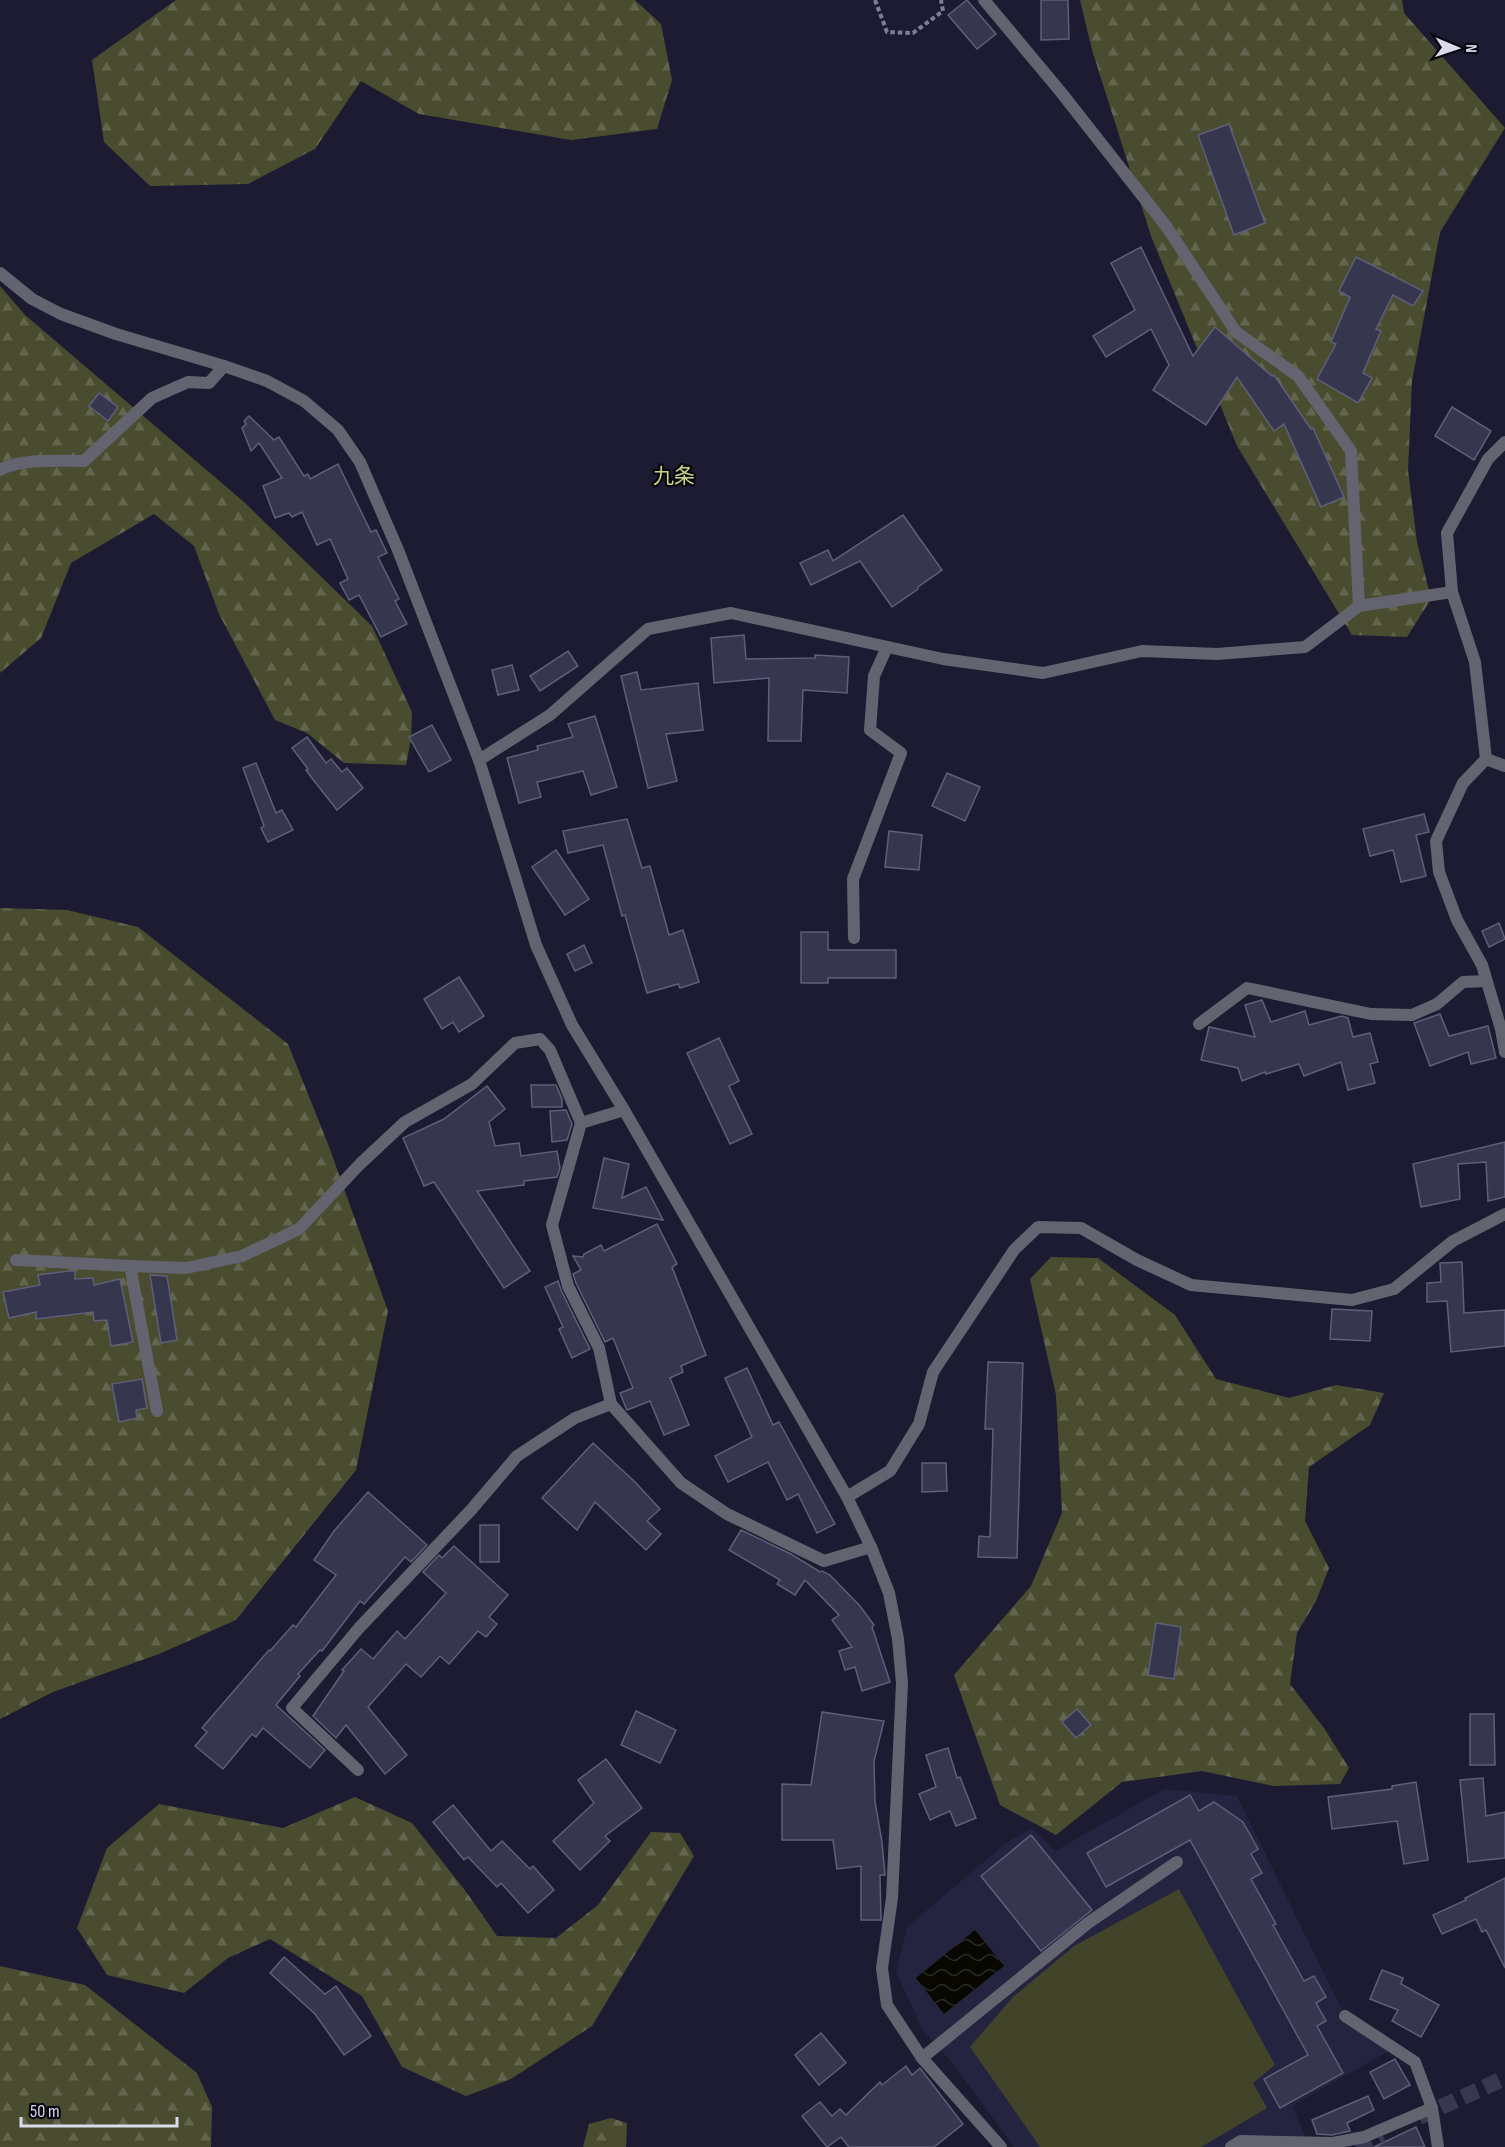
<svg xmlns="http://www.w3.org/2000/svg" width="1505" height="2147" viewBox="0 0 1505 2147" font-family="'Sofia Sans Condensed','Noto Sans JP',sans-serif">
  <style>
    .built { fill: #242340 }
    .forest { fill: url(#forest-firs) }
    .pitch { fill: #42442a }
    .water { fill: url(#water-waves) }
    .building { fill: #36364f; stroke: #5f5f7a; stroke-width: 1.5 }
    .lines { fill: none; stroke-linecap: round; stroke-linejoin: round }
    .trunk-tunnel { stroke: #38384e; stroke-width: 16; stroke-dasharray: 16 8; stroke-linecap: butt }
    .path { stroke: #7f7f93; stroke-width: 4; stroke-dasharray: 4.5 3; stroke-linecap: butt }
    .service { stroke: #646470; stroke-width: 12 }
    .minor { stroke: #646470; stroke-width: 12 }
    .labels { text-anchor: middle; stroke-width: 4.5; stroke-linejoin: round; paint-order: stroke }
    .quarter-label { font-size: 21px; fill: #cdd284; stroke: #070711 }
  </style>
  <defs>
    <pattern id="forest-firs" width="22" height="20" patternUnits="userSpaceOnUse" patternTransform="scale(1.5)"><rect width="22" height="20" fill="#4a4c30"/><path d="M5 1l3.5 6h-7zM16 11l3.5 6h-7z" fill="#64654e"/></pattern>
    <pattern id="water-waves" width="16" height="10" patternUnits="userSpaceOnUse" patternTransform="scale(1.5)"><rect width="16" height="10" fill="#080800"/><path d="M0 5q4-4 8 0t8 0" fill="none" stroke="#2b2b25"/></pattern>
  </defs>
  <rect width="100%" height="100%" fill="#1c1b32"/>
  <polygon class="built" points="1164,1789 1237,1796 1345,2016 1394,2048 1292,2106 1308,2143 1231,2147 1014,2147 953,2064 923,2030 896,1972 907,1927 1006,1843 1032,1828 1055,1851"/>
  <g class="forest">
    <polygon points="176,0 635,0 661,24 672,80 657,129 571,140 419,114 361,81 315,149 248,184 150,186 104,142 92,60"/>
    <polygon points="1080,0 1402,0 1404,13 1505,128 1440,232 1412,381 1408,470 1417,542 1431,599 1407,637 1352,635 1237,446 1151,236 1092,50"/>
    <polygon points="0,286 25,315 244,502 372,626 412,712 411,739 406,765 344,763 307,733 275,720 219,614 194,546 154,514 71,563 41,638 0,673"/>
    <polygon points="0,908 67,910 138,927 288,1044 328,1144 388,1311 356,1470 236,1620 159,1654 53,1692 0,1719"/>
    <polygon points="1051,1257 1098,1258 1175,1315 1216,1379 1289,1398 1336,1385 1384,1393 1370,1425 1309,1467 1305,1521 1329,1568 1316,1601 1297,1633 1290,1684 1324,1728 1349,1768 1340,1784 1273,1786 1202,1771 1122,1782 1056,1835 1000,1805 954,1675 1031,1586 1062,1513 1056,1395 1030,1279"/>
    <polygon points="355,1797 412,1823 467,1893 497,1936 556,1938 598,1905 651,1832 680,1833 694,1856 592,2026 511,2079 466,2096 402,2067 362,1996 270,1939 228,1958 184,1993 107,1975 77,1928 107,1848 159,1804 283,1828"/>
    <polygon points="0,1966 85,1985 197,2073 212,2107 211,2147 0,2147"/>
    <polygon points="611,2118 627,2123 626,2147 583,2147 589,2124"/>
  </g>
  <polygon class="pitch" points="1179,1889 1275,2065 1253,2083 1267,2108 1201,2147 1040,2147 970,2047 1013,1997 1074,1946"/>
  <polygon class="water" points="975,1930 1004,1966 944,2014 916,1978"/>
  <g class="building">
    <polygon points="967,0 996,34 977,49 948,15"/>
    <polygon points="1041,0 1068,0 1069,39 1041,40"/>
    <polygon points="1229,124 1265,223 1234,235 1198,135"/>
    <polygon points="1141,247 1193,356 1215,327 1272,376 1274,375 1311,429 1313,428 1344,497 1321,507 1284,424 1274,431 1237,377 1206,425 1153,390 1169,365 1151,329 1106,357 1093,336 1135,310 1111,263"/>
    <polygon points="1356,257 1423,291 1413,306 1393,295 1376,329 1381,331 1363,373 1372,378 1358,403 1317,379 1336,344 1331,342 1350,297 1339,291"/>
    <polygon points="99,393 118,407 108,421 89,406"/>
    <polygon points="1452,407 1491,431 1474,460 1435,436"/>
    <polygon points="249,416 274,440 279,437 304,476 308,474 310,479 338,464 371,532 376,530 387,553 378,557 399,599 395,601 407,624 381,637 359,595 349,600 340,583 348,579 330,539 317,545 302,512 292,517 289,513 275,518 263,486 282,478 259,443 251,451 242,428 246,424 244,421"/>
    <polygon points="903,515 942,570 918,587 918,589 892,607 860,561 811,585 800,563 828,550 833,561"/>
    <polygon points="744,635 746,659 815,658 815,655 849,657 847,693 803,690 801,741 768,741 769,678 714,683 711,638"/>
    <polygon points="568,651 578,666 540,691 530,676"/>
    <polygon points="512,665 519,690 498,695 492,670"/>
    <polygon points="637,672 641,690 698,683 703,730 666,734 677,781 648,788 621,676"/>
    <polygon points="595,716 617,787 591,795 583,771 537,782 541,797 519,803 507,758 538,750 537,746 573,737 568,724"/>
    <polygon points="432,725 451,760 429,772 409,737"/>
    <polygon points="307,737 326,763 331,759 342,772 347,768 363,788 337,810 311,777 306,770 308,769 292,748"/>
    <polygon points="256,763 276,813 282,810 293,830 268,842 261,828 264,826 243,768"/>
    <polygon points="947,773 980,787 965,821 932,806"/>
    <polygon points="1424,814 1429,832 1416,835 1426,876 1401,882 1393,850 1370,856 1363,829"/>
    <polygon points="627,819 642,868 650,866 669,935 683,930 699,982 680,988 678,984 647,993 625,915 622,916 603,845 568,853 563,831"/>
    <polygon points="889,831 922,835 919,870 885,867"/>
    <polygon points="556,850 589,899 565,915 532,867"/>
    <polygon points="1499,923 1505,939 1489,947 1482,931"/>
    <polygon points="801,932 828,932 828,950 896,950 896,978 828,978 828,983 801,983"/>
    <polygon points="584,945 592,963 575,971 567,954"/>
    <polygon points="459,977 484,1016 459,1032 453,1022 442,1029 424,999"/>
    <polygon points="1262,1000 1271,1022 1305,1011 1309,1025 1342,1016 1348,1018 1353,1037 1370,1033 1378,1062 1370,1064 1375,1083 1348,1090 1341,1062 1304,1076 1299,1064 1266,1074 1265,1072 1242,1081 1238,1068 1201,1060 1209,1027 1255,1037 1245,1005"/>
    <polygon points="1440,1014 1449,1036 1488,1026 1496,1058 1471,1064 1468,1052 1430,1066 1414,1023"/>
    <polygon points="719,1038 739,1081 729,1086 752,1134 730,1144 687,1053"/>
    <polygon points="531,1085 556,1085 562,1099 562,1107 532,1107"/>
    <polygon points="487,1086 505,1109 489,1122 495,1146 519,1143 521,1156 557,1151 560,1168 557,1177 524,1181 524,1185 477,1191 530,1271 504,1288 434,1182 424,1186 403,1138 444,1119"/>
    <polygon points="566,1110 572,1124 567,1140 552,1142 550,1111"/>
    <polygon points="1505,1142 1505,1197 1488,1201 1486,1162 1458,1164 1460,1199 1421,1207 1413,1164"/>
    <polygon points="604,1158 629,1164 622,1198 646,1187 663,1220 593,1208"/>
    <polygon points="657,1224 677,1264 672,1267 706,1355 681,1366 683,1372 670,1378 689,1425 664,1435 650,1401 627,1410 626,1408 620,1393 633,1388 613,1338 605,1342 576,1283 573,1274 581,1270 573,1256 583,1257 584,1254 601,1245 604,1251"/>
    <polygon points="1462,1262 1464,1313 1505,1310 1505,1346 1451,1352 1447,1301 1427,1302 1427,1283 1441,1282 1440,1263"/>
    <polygon points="69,1271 75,1271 75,1279 93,1278 94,1285 120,1279 133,1342 111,1346 107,1320 94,1321 93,1312 36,1319 36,1312 9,1318 3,1292 40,1285 38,1275"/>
    <polygon points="150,1275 167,1276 177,1340 161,1343"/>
    <polygon points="558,1281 561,1290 590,1349 572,1358 559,1329 563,1327 545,1287"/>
    <polygon points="1332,1309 1372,1311 1370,1341 1330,1339"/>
    <polygon points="988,1362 1023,1363 1017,1558 978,1557 979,1536 990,1537 993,1429 985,1429"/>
    <polygon points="747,1368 773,1425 779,1422 835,1524 817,1533 798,1494 787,1500 768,1462 728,1482 715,1456 752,1437 725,1378"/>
    <polygon points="142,1379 147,1408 136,1410 137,1418 119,1422 112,1384"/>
    <polygon points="593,1443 635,1482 660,1509 647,1521 661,1534 646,1550 595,1502 577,1530 542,1498"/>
    <polygon points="922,1463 946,1463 947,1491 922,1492"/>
    <polygon points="368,1492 427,1545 411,1562 405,1557 364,1604 360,1601 322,1651 320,1650 298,1674 300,1676 276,1705 325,1750 310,1768 263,1728 256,1737 252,1734 223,1769 195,1746 207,1732 202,1728 269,1650 270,1651 293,1625 296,1627 336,1575 314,1560 334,1531"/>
    <rect x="480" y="1525" width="19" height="37"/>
    <polygon points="741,1530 791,1554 820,1572 822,1571 830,1575 860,1606 874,1625 872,1627 890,1682 862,1691 855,1667 845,1670 839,1651 852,1647 832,1620 839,1615 805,1580 795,1595 777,1584 780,1580 729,1550"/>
    <polygon points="454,1546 508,1595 489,1617 497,1624 486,1637 478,1631 449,1664 440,1656 421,1677 406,1664 368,1707 407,1755 385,1774 346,1725 336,1738 313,1716 344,1671 342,1670 361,1649 373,1659 397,1631 405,1639 446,1593 423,1572 439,1555 442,1558"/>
    <polygon points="1156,1623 1181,1627 1174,1679 1148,1675"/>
    <polygon points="1077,1709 1091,1725 1076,1738 1062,1722"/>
    <polygon points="636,1711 676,1730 660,1763 621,1745"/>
    <polygon points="822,1712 884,1721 874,1761 875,1802 882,1842 885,1875 880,1875 881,1920 861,1920 861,1866 837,1869 833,1840 782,1840 782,1784 811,1785"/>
    <polygon points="1470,1714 1494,1714 1495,1765 1470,1765"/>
    <polygon points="948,1748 957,1778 960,1777 976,1818 956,1826 950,1811 930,1820 919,1794 936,1787 926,1755"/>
    <polygon points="606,1759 642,1808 605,1836 610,1841 580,1870 553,1841 594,1803 578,1780"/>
    <polygon points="1483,1778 1486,1816 1505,1812 1505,1858 1468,1862 1460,1780"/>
    <polygon points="1416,1782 1428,1860 1404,1864 1397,1821 1332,1829 1328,1797 1392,1789 1392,1786"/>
    <polygon points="1190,1795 1199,1811 1214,1802 1243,1822 1258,1849 1251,1854 1262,1873 1251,1879 1276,1924 1273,1925 1304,1981 1314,1976 1326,1997 1316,2003 1326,2021 1317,2026 1343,2073 1280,2108 1264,2079 1308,2055 1190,1840 1106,1887 1087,1853"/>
    <polygon points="453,1805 491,1851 502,1841 530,1869 533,1866 554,1890 528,1913 501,1883 497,1887 468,1857 464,1860 433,1822"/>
    <polygon points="1031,1835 1092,1910 1041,1951 981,1876"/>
    <polygon points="1505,1878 1505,1968 1486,1930 1482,1932 1476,1919 1442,1934 1433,1915 1466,1900 1465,1898"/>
    <polygon points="284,1957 325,1994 336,1986 371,2036 344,2055 315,2014 270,1973"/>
    <polygon points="1382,1970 1403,1978 1401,1984 1439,2005 1421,2037 1392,2021 1398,2010 1370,1999"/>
    <polygon points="821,2033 846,2063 819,2085 795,2055"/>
    <polygon points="1395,2059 1410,2085 1384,2099 1370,2072"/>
    <polygon points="906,2066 912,2075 920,2068 963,2124 934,2147 849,2147 841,2137 827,2147 802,2116 820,2102 832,2116 840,2109 846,2115 880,2082 882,2085"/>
    <polygon points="1368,2096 1374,2110 1347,2123 1350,2131 1332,2135 1317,2134 1312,2120"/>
    <polygon points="1416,2127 1425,2147 1374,2147"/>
  </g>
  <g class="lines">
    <g class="trunk-tunnel">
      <polyline points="1419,2117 1505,2078"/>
      <polyline points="1356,2147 1382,2134"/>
    </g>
    <polyline class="path" points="875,0 887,32 913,33 943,11 941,0"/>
    <g class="service">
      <path d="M 0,470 C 22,458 59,461 84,461 L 152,398 L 188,382 L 209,383 L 224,366"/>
      <polyline points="854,938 853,879 901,753 870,730 874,676 887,647"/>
      <polyline points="922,2058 1088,1923 1177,1862"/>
    </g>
    <g class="minor">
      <polyline points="984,0 1060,91 1166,226 1236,332 1298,376 1351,451 1359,606"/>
      <polyline points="0,273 32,299 61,314 116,334 224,366 267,381 304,401 338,430 360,462 398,550 479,760 536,945 572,1025 624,1110 847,1497 871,1547 889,1593 898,1639 902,1683 892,1898 882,1968 887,2005 922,2058 1001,2147"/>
      <polyline points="1452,592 1447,533 1488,459 1505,442"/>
      <polyline points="1486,759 1505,766"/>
      <polyline points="479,760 550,715 648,629 731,613 943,659 1043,673 1142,651 1217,654 1305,647 1359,606 1452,592 1475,662 1486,759 1463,783 1436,841 1439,872 1457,920 1482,965 1501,1029 1505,1052"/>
      <polyline points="1199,1024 1247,988 1371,1014 1412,1015 1437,1004 1463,982 1486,981"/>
      <polyline points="624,1110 581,1123 552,1225 568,1286 599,1348 611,1404 681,1483 727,1514 824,1561 871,1547"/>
      <polyline points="16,1260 130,1266 157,1411"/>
      <polyline points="130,1266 186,1268 242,1256 299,1229 360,1164 405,1122 472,1084 515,1043 540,1039 550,1050 581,1123"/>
      <polyline points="847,1497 890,1471 919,1424 933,1372 1014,1250 1038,1227 1081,1228 1137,1260 1191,1285 1352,1300 1394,1289 1453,1241 1505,1214"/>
      <polyline points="358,1770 292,1708 359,1628 471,1510 517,1456 575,1418 611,1404"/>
      <polyline points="1432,2108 1438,2147"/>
      <polyline points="1231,2147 1241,2141 1333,2143 1364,2137 1432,2108 1415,2062 1345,2016"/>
    </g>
  </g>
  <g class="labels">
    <g class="quarter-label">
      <text x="674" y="483">九条</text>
    </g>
  </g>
  <g transform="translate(1457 48) rotate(92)" stroke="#070711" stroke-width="4.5" paint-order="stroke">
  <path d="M0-4.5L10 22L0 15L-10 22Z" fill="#dadbeb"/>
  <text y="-9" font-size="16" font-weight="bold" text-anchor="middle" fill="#dadbeb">N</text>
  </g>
  <path d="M21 2117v9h156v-9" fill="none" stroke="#dadbeb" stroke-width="3"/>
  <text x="30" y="2117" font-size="18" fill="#dadbeb" stroke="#070711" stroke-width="4.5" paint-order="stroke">50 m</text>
</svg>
